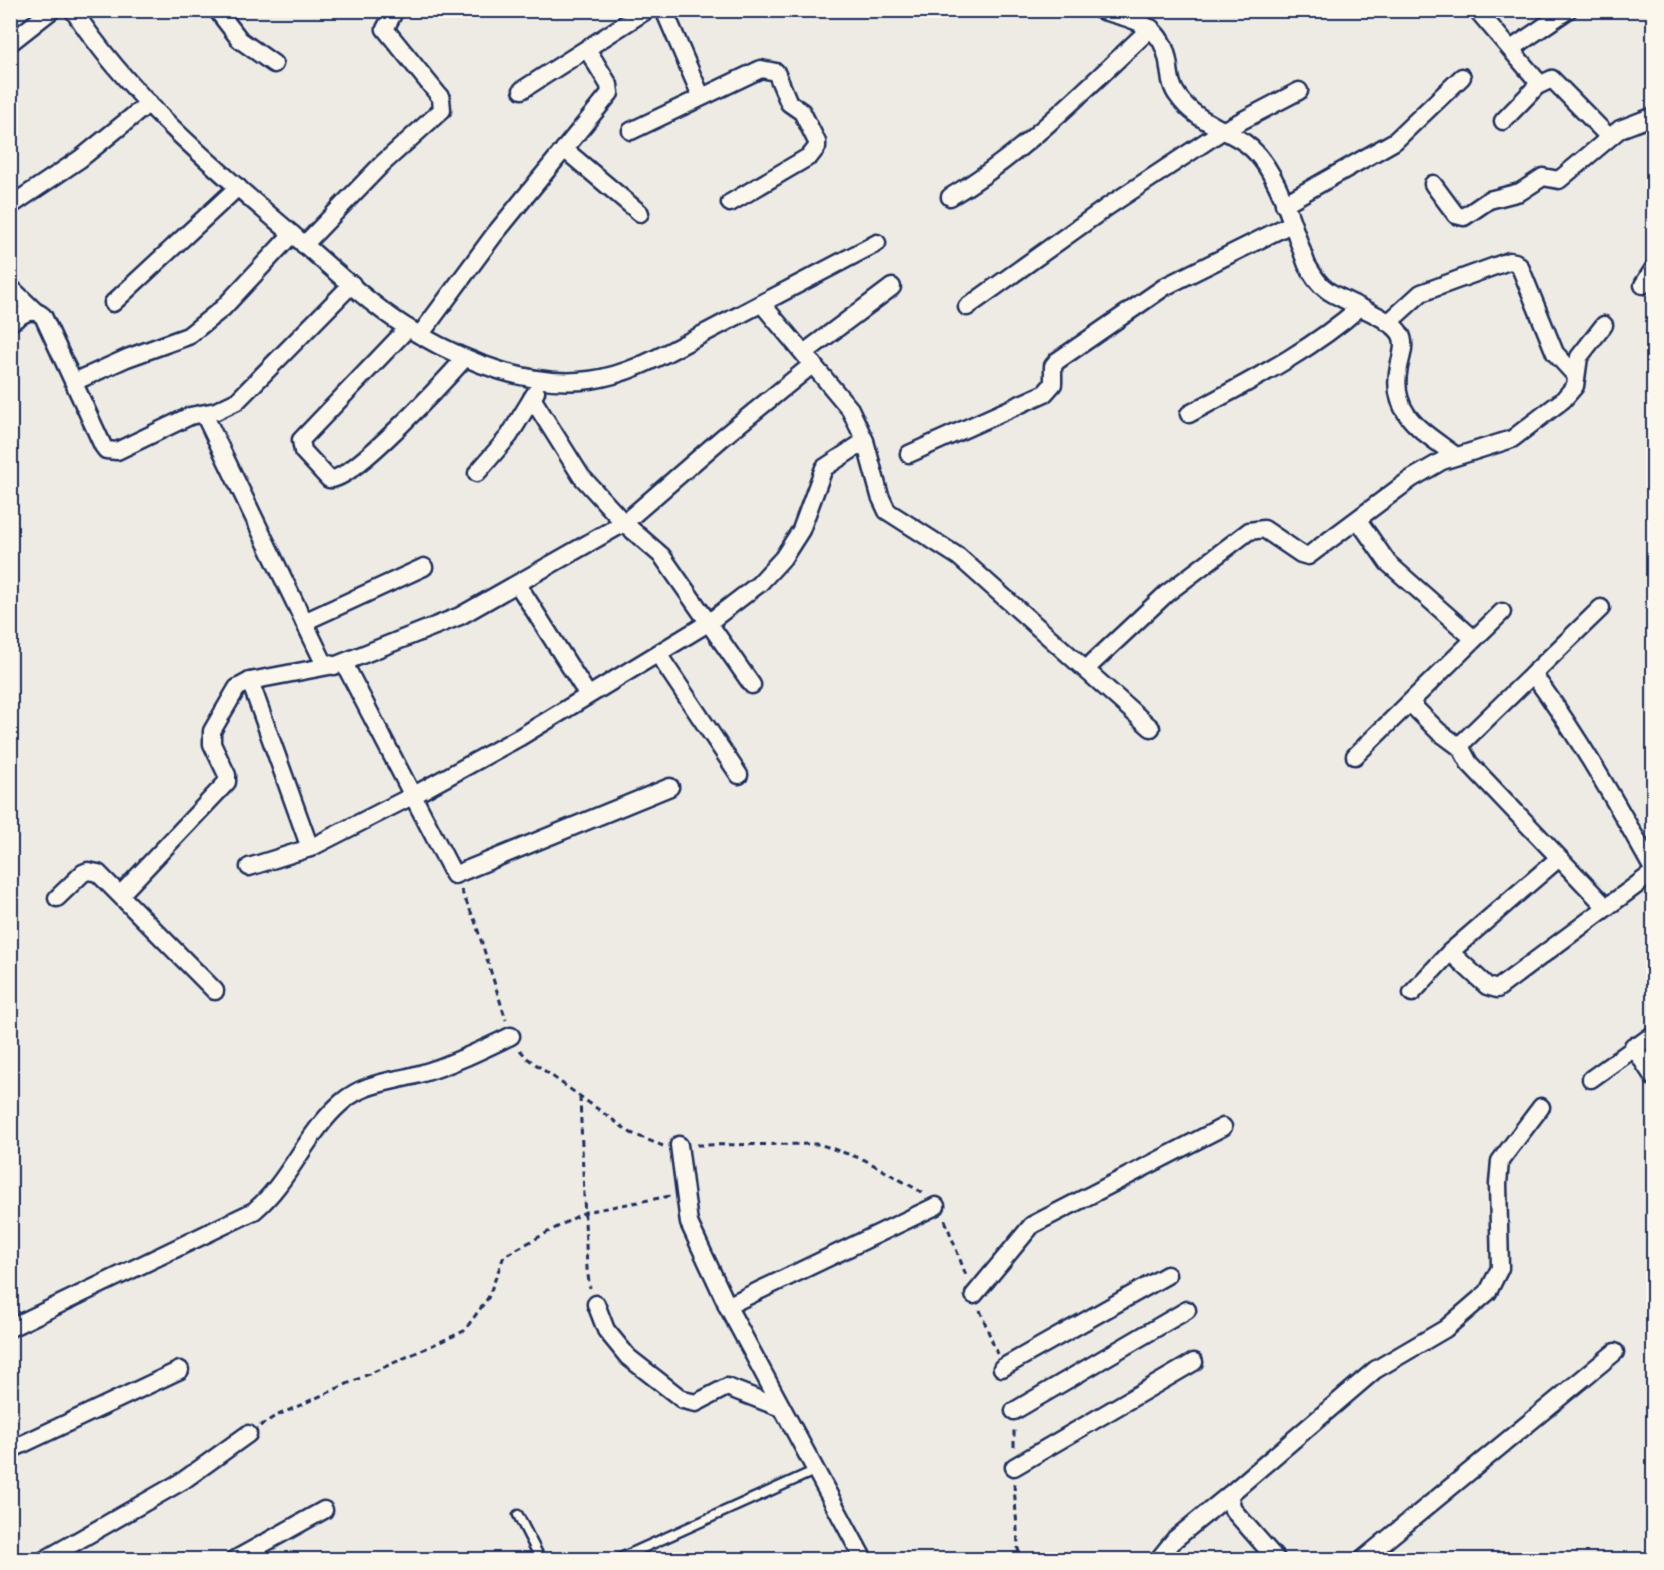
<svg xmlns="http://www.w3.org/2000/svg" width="1664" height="1570" viewBox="0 0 1664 1570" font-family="Caveat,sans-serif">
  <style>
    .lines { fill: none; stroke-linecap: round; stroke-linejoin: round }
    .service-casing { stroke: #1b2f5e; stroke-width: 13 }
    .minor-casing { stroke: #1b2f5e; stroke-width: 21 }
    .path { stroke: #1b2f5e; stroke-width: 3; stroke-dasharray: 6 4.5; stroke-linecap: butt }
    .service { stroke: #fbf7ec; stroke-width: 8 }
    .minor { stroke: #fbf7ec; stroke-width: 16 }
  </style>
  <rect width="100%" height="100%" fill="#eeebe4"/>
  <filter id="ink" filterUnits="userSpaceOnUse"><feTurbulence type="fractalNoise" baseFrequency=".0167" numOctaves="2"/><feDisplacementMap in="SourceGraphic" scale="12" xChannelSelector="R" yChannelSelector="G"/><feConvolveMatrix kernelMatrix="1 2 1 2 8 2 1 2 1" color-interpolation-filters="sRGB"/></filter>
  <g filter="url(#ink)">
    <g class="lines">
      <defs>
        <g id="service">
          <polyline points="518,1515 541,1560"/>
          <polyline points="616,1560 814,1471"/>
        </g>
        <g id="minor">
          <path d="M 73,10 C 133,101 217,170 299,240 C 337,272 375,310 418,334 C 468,363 532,388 590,380 C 630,375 668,352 703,334 C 761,304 819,273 877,243"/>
          <polyline points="217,10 240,40 274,64"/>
          <polyline points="664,10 701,96"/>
          <path d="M 1100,10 C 1133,20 1161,22 1168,61 C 1170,73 1170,86 1178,96 C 1194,120 1223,128 1245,143 C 1278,166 1293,229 1307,265 C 1313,275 1318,284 1327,290 C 1345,303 1392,317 1401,335 C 1406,345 1401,357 1399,367 C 1389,415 1423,431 1456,456"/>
          <polyline points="1477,10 1540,84"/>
          <polyline points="10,43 52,10"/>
          <polyline points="1511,49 1568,10"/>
          <polyline points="522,90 647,10"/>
          <polyline points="1503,121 1537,86 1552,79 1609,137"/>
          <polyline points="631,131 761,69 776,72 789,103 802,112 817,142 817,147 810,156 730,203"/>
          <polyline points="564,149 640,213"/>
          <polyline points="1433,184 1456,215 1464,217 1489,200 1520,192 1543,177 1559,180 1620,129 1654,116"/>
          <path d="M 950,197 C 1025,153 1087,87 1151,28"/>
          <polyline points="1284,204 1395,141 1462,77"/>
          <polyline points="10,206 80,159 149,103"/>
          <polyline points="304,245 382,164 442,110 441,98 385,29 395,10"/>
          <polyline points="1643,285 1654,268"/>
          <polyline points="10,287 35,311"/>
          <polyline points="113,303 238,187"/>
          <polyline points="762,304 850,409 865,441 880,496 887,511 959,557 1151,728"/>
          <polyline points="967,307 1107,207 1222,131 1299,91"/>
          <path d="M 10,323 C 21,315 32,306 43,316 L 103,446 L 106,450 L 117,451 L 190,416 L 216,411 L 237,401 L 352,284"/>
          <polyline points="1388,323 1421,293 1509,261 1515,262 1520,267 1555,353 1576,376"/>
          <path d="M 408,328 L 301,440 L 303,451 L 329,479 C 349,485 448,377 465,358"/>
          <polyline points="420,335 494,235 610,93 609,85 587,49"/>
          <polyline points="804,353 892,287"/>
          <polyline points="74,382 127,358 188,336 223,308 292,234"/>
          <polyline points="532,398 581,476 624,523 662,556 752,685"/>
          <polyline points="204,414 323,661 334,666 460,616 624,523 722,438 813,364"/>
          <path d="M 1189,414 C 1248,382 1309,352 1359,308"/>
          <polyline points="909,454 1045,393 1053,384 1053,366 1057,361 1166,286 1291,224"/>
          <polyline points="477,473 509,436 536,392"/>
          <polyline points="1358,520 1388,563 1474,639"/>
          <polyline points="518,585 588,695"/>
          <polyline points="1601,608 1464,741 1461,748 1469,763 1606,907"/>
          <polyline points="304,622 424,567"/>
          <polyline points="658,654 739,775"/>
          <polyline points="344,663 454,875 670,787"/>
          <polyline points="1086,669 1166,594 1249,531 1264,529 1301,554 1308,556 1411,479 1442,461 1512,439 1563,400 1575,386 1579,357 1604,325"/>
          <path d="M 1533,674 C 1579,737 1616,802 1654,871"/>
          <polyline points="250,681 310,848"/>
          <polyline points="1410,703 1438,731 1461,748"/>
          <polyline points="1355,756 1502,612"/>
          <polyline points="249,867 310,848 414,795 520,737 708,623 759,584 783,558 801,530 824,468 865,441"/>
          <polyline points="121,894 227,782 227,775 212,744 212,731 237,688 250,681 329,666"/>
          <polyline points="57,898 83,873 88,871 98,873 215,991"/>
          <polyline points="1450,952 1487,986 1497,989 1654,872"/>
          <polyline points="1412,993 1450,952 1559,858"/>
          <polyline points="1633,1046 1654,1078"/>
          <polyline points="1591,1079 1654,1034"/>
          <polyline points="679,1145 689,1223 729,1309 864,1560"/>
          <polyline points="974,1295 1032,1225 1223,1127"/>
          <polyline points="596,1304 606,1330 628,1357 683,1400 696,1403 727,1387 781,1408"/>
          <polyline points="727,1306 936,1206"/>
          <path d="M 10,1328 L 254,1211 C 290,1181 306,1133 342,1102 C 366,1081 395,1082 423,1073 C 454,1064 483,1049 511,1036"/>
          <polyline points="1002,1368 1167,1275"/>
          <polyline points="1014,1411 1187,1310"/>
          <polyline points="10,1450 180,1370"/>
          <polyline points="1014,1467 1194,1362"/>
          <polyline points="44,1560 184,1480 248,1434"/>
          <polyline points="234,1560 324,1510"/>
          <polyline points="1158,1560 1175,1539 1229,1495"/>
          <polyline points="1277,1560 1233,1510 1229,1495 1375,1370 1445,1329 1488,1292 1500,1268 1498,1184 1500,1161 1541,1107"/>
          <polyline points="1362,1560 1615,1352"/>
        </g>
      </defs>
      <use href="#service" class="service-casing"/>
      <use href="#minor" class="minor-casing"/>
      <g class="path">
        <polyline points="461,890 475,921 506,1020"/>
        <polyline points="520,1050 527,1058 631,1133 663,1146"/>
        <polyline points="580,1097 587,1269 590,1288"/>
        <polyline points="697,1145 819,1144 865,1160 925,1194"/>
        <polyline points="945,1220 967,1278"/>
        <polyline points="980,1310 997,1354"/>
        <polyline points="260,1426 274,1417 464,1331 488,1298 504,1256 585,1212 670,1196"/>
        <polyline points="1014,1447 1014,1427"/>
        <polyline points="1014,1484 1019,1560"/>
      </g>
      <use href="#service" class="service"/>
      <use href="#minor" class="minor"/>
    </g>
  </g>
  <rect width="1664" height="1570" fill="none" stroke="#fbf7ec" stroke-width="36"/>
  <rect x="18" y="18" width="1628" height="1534" fill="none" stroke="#1b2f5e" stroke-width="2" filter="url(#ink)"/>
</svg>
